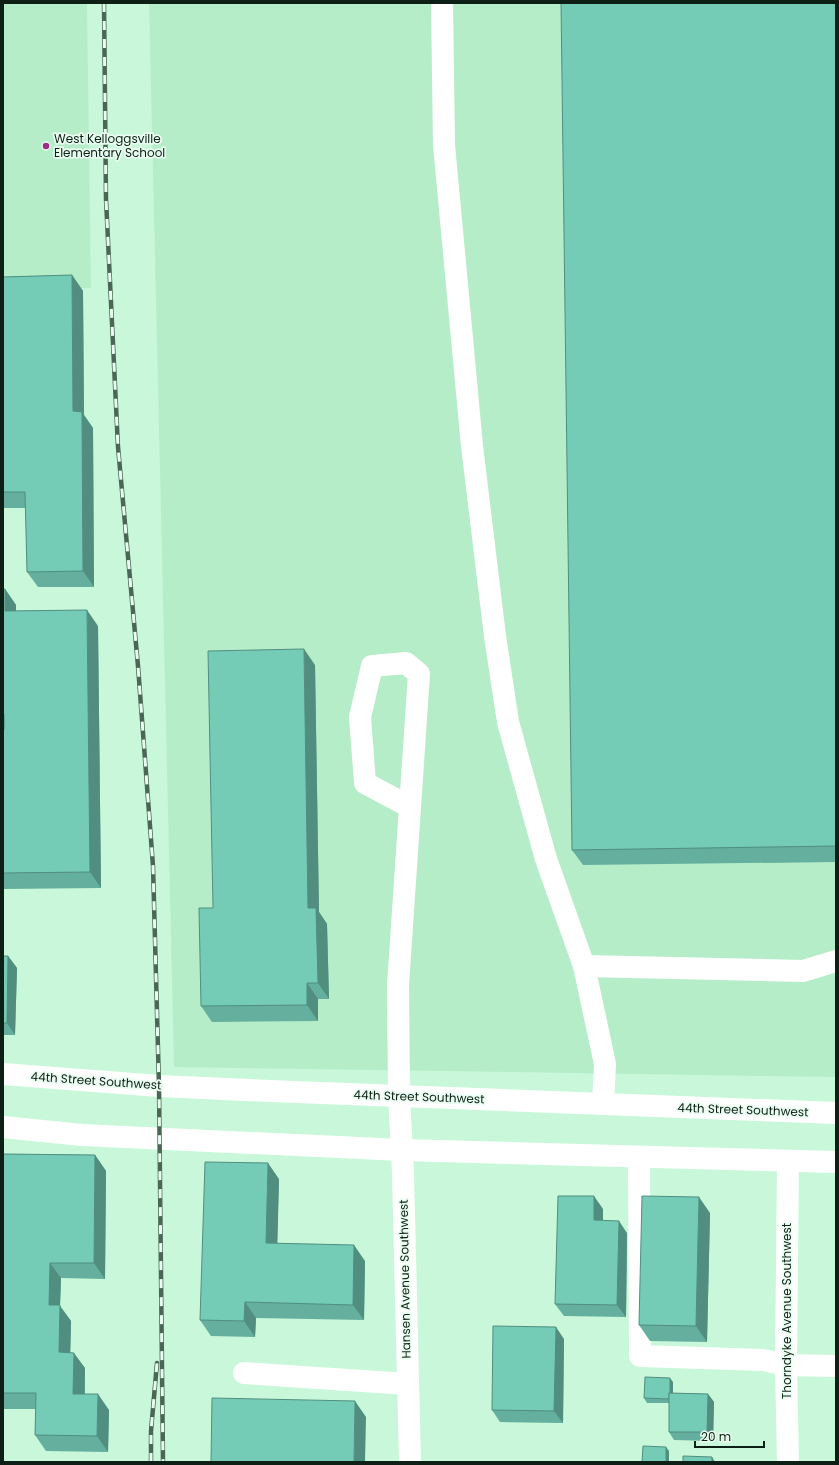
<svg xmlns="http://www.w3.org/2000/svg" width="839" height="1465" viewBox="0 0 839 1465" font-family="Poppins,sans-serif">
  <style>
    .built { fill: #b6edc9 }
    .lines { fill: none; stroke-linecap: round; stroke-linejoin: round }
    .minor { stroke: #fff; stroke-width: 22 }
    .major { stroke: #fff; stroke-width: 22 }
    .rail-casing { stroke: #4a6654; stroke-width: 4.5 }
    .rail { stroke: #eafdf1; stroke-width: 3; stroke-dasharray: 9; stroke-linecap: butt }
    .wall { fill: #64af9d }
    .shaded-wall { fill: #518e7f }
    .building { fill: #74cbb6; stroke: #518e7f }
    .poi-dot { fill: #9d2b87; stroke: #eafdf1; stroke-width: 1.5 }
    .labels { text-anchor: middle; stroke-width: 3.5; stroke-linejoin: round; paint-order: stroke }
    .poi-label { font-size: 12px; fill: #0e2015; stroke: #eafdf1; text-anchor: start }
    .street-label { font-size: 12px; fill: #0e2015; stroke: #eafdf1 }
  </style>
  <rect width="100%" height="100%" fill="#c8f8d9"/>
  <g class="built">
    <polygon points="3,3 87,3 91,288 3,289"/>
    <polygon points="149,3 836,3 836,1077 174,1067"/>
  </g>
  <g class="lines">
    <g class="minor">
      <polyline points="442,3 444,145 472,446 495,636 508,722 546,859 584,966 605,1064 603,1104"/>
      <polyline points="584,966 803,971 836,961"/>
      <polyline points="639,1157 640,1356 763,1360 786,1365 836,1366"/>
      <polyline points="244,1373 408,1384"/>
      <polyline points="410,1462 403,1173 399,1096 398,985 419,674 406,663 372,666 360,717 365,783 410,807"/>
      <polyline points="788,1462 786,1365 788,1161"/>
    </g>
    <g class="major">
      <polyline points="3,1074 159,1086 270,1091 836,1113"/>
      <polyline points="3,1127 82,1135 402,1150 836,1162"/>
    </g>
    <defs>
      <g id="rail">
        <polyline points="104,3 106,199 118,447 138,666 153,866 159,1086 163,1462"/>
        <polyline points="151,1462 151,1431 157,1363"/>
      </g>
    </defs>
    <use href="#rail" class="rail-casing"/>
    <use href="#rail" class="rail"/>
  </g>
  <g class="wall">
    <polygon points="836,3 836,862 583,865 572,850"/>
    <polygon points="72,275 83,291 84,415 93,428 94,587 38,587 27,572 26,508 3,508 3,277"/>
    <polygon points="3,589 5,589 16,605 16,611 98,626 101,888 3,889"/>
    <polygon points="315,665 319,912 327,924 329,999 318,999 318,1021 212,1022 201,1006 213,908"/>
    <polygon points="3,956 8,956 17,968 15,1035 3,1035"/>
    <polygon points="3,1154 95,1155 106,1171 105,1279 61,1278 60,1306 71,1321 70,1353 85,1368 85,1394 109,1410 108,1452 46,1451 35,1435 36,1409 3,1409"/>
    <polygon points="279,1179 277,1243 365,1261 364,1320 256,1318 255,1337 211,1336 200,1320"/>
    <polygon points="603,1209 603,1221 627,1233 626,1317 564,1316 555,1304"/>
    <polygon points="710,1213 707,1342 650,1341 639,1325"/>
    <polygon points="564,1339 563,1423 500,1422 492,1410"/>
    <polygon points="673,1382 673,1393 708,1394 714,1402 713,1441 674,1440 669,1432 669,1403 647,1403 644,1398"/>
  </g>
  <g class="shaded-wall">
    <polygon points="72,275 83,291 84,415 93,428 94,587 83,571 73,411"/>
    <polygon points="5,589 16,605 16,627 5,611"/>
    <polygon points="87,610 98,626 101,888 90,872"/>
    <polygon points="304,649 315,665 319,912 327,924 329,999 318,983 308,908"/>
    <polygon points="8,956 17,968 15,1035 7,1023"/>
    <polygon points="307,983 318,999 318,1021 307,1005"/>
    <polygon points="95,1155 106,1171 105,1279 94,1263"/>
    <polygon points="268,1163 279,1179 277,1259 266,1243"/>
    <polygon points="594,1196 603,1209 603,1233 594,1220"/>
    <polygon points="699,1197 710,1213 707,1342 696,1326"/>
    <polygon points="619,1221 627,1233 626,1317 617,1305"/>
    <polygon points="354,1245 365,1261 364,1320 353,1305"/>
    <polygon points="50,1263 61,1278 60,1306 71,1321 70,1368 59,1352 49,1305"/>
    <polygon points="245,1302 256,1318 255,1337 244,1321"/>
    <polygon points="556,1327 564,1339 563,1423 554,1411"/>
    <polygon points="74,1353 85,1368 84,1410 73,1394"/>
    <polygon points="670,1378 673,1382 673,1403 670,1399"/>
    <polygon points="98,1394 109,1410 108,1452 97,1436"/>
    <polygon points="708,1394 714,1402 713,1441 707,1432"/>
    <polygon points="355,1401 366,1417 365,1462 354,1462"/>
    <polygon points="666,1447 669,1451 669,1462 666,1462"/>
    <polygon points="712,1457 715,1462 712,1462"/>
  </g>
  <g class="building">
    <polygon points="561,3 836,3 836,846 572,850"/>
    <polygon points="72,275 73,411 82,412 83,571 27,572 25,492 3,492 3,277"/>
    <polygon points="3,589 5,589 5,611 87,610 90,872 3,873 3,730 4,730 4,714 3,714"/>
    <polygon points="304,649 308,908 316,908 318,983 307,983 307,1005 201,1006 199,908 213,908 208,651"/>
    <polygon points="3,956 8,956 7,1023 3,1023"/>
    <polygon points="3,1154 95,1155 94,1263 50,1263 49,1305 60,1305 59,1352 74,1353 73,1394 98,1394 97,1436 35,1435 36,1393 3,1393"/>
    <polygon points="205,1162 268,1163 266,1243 354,1245 353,1305 245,1302 244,1321 200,1320"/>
    <polygon points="558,1196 594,1196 594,1220 619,1221 617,1305 555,1304"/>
    <polygon points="642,1196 699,1197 696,1326 639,1325"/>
    <polygon points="493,1326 556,1327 554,1411 492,1410"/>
    <polygon points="645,1377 670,1378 670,1393 669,1393 669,1399 644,1398"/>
    <polygon points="669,1393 708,1394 707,1432 669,1432"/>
    <polygon points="212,1398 355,1401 354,1462 211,1462"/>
    <polygon points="643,1446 666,1447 666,1462 642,1462"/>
    <polygon points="683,1456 712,1457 712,1462 683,1462"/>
  </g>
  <circle class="poi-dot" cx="46" cy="146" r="4"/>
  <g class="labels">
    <g class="poi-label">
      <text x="54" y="143">West Kelloggsville<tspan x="54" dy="14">Elementary School</tspan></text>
    </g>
    <g class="street-label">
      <text transform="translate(96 1081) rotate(4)" y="4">44th Street Southwest</text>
      <text transform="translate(419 1097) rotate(2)" y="4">44th Street Southwest</text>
      <text transform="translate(743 1110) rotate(2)" y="4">44th Street Southwest</text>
      <text transform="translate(405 1279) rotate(-91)" y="4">Hansen Avenue Southwest</text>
      <text transform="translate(787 1311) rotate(-90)" y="4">Thorndyke Avenue Southwest</text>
    </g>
  </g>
  <rect width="839" height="1465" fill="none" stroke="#0e2015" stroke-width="8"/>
  <path d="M695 1441v6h69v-6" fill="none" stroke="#0e2015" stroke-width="2"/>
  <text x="701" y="1441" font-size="12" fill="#0e2015" stroke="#eafdf1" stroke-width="3" paint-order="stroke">20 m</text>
</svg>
